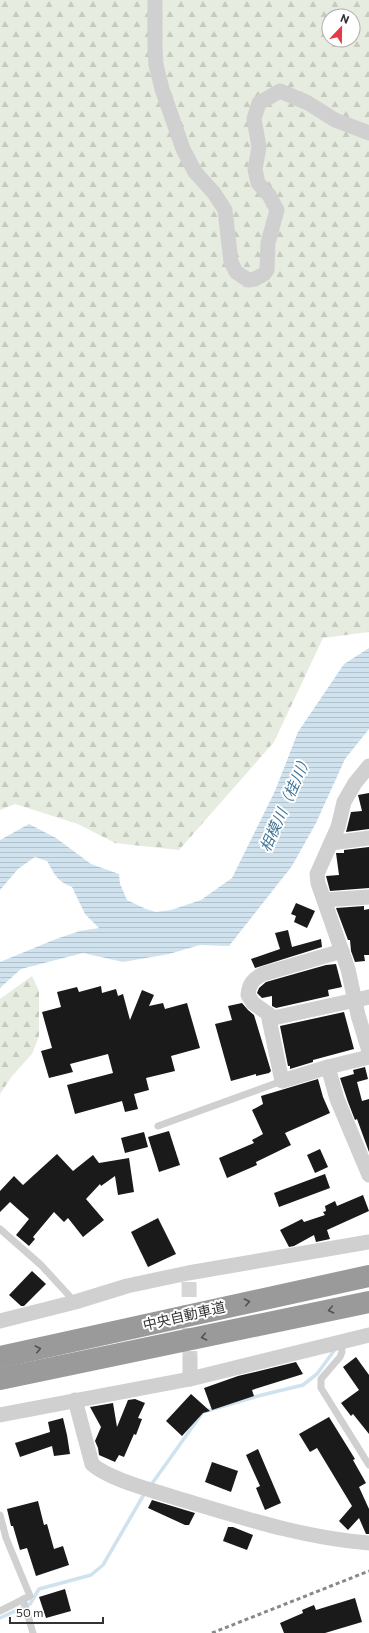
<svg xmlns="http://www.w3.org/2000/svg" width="369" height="1633" viewBox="0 0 369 1633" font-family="Commissioner,'Noto Sans JP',sans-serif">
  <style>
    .forest { fill: url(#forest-firs); fill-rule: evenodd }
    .water { fill: url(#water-rules) }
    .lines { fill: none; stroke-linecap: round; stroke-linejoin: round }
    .stream { stroke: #cfe2ee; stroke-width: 3.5 }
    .building { fill: #1a1a1a }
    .street-tunnel { stroke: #d6d6d6; stroke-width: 15; stroke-dasharray: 15 8; stroke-linecap: butt }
    .lane { stroke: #d0d0d0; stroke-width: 7 }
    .street { stroke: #d0d0d0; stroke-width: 15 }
    .highway { stroke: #9a9a9a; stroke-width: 22 }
    .rail { stroke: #888; stroke-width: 3; stroke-dasharray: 4 3; stroke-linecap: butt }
    .oneway { stroke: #525252 }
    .labels { text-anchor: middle; stroke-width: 4; stroke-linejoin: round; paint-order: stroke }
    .street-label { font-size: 14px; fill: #333; stroke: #fff }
    .water-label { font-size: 15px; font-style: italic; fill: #3f7597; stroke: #fff }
  </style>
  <defs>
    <pattern id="forest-firs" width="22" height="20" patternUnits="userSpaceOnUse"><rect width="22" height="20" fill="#e6ecdf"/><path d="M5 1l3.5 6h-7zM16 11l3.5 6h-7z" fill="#c6cbc0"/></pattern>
    <pattern id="water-rules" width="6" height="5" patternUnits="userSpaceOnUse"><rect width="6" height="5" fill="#cfe2ee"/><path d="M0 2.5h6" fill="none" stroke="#b2c2cd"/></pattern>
  </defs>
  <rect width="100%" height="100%" fill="#fff"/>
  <g class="forest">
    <path d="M 0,0 L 369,0 L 369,632 L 323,638 L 274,742 L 179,850 L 115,843 L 78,824 L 15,804 L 0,810 ZM 329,16 L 353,16 L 353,40 L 329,40 Z"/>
    <polygon points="32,976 39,991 39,1036 32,1054 12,1076 0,1094 0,999"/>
  </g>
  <path class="water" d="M 369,648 L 369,729 L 345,759 L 316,823 L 292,866 L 229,946 L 200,945 L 169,954 L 123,962 L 83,953 L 21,969 L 0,988 L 0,962 L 56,939 L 80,931 L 99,928 L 85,914 L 72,887 C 57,881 55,875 47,861 L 35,857 L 18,869 L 0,890 L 0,840 L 29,824 L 56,838 L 91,864 L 119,874 L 120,884 L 127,900 L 146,909 L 156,912 L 171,910 L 201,900 L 232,878 L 275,791 L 298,732 L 344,664 Z"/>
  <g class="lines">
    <g class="stream">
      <polyline points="151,1485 203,1412 258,1396 303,1385 317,1374 336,1348"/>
      <polyline points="0,1618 30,1604 39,1589 91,1575 103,1565 143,1496"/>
    </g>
  </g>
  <g class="building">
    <polygon points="369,793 369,829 346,832 351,812 362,811 358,795"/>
    <polygon points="369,847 369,888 330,891 326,876 339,875 336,853 344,853 344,850"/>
    <polygon points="296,903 315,911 307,928 294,922 296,916 291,914"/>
    <polygon points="364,906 364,910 369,909 369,955 364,955 365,961 355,962 351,951 350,940 348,940 336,908"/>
    <polygon points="288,930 292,947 321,939 322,947 255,968 251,959 280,949 275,933"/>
    <polygon points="336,964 342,987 328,990 329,996 276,1008 272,1006 272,996 262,998 257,993 259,988 266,982 326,965"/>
    <polygon points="101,986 102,993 116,989 118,996 123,994 130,1020 142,990 154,995 149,1006 163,1003 165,1009 187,1003 200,1048 171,1056 175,1071 146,1078 149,1090 134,1094 138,1109 125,1112 122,1101 75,1114 67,1085 113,1073 108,1054 70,1064 73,1072 49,1078 41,1051 52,1048 42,1012 61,1007 57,992 77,987 79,992"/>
    <polygon points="242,1003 248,1010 254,1015 271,1071 269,1073 256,1076 256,1074 231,1081 215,1024 232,1020 228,1006"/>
    <polygon points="344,1012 354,1049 313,1060 313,1062 290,1069 290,1066 288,1066 280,1026"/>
    <polygon points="365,1067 368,1079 357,1082 362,1101 369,1099 369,1152 357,1119 355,1120 348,1102 340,1078 354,1074 353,1070"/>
    <polygon points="318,1079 323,1097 330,1113 285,1133 291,1145 256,1162 257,1165 227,1178 219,1158 254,1143 252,1140 263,1134 252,1110 263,1104 261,1096"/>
    <polygon points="169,1131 180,1165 159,1172 148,1137"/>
    <polygon points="144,1132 148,1147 125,1153 121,1138"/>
    <polygon points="320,1149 328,1167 315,1173 307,1155"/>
    <polygon points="57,1154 73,1171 93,1155 99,1163 129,1158 134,1192 118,1195 115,1176 101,1186 100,1184 86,1199 104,1220 83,1237 68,1218 64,1222 54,1212 33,1237 35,1239 29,1246 16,1235 29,1219 10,1202 0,1212 0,1191 14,1176 23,1185"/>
    <polygon points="325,1174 330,1188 279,1207 274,1193"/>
    <polygon points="363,1195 369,1211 327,1230 330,1239 316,1242 314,1235 294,1246 289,1247 280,1230 302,1219 304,1222 325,1215 323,1212 326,1211 325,1206 335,1201 337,1206"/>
    <polygon points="158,1218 176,1254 148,1267 131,1232"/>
    <polygon points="32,1271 46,1284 24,1306 21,1306 9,1295"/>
    <polygon points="356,1357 369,1375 369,1434 353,1414 351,1416 341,1403 359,1390 343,1367"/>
    <polygon points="296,1362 303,1374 252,1390 254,1396 212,1410 204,1388 238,1376"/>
    <polygon points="191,1394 210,1411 203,1413 182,1436 166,1421"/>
    <polygon points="135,1399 145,1403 138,1418 142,1419 136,1435 134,1434 124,1457 119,1455 115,1462 99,1455 98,1448 95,1441 101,1427 90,1407 113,1403 117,1427 128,1400"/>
    <polygon points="329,1417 355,1459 353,1460 366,1483 359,1487 369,1509 369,1534 366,1534 359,1518 348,1530 339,1521 352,1506 317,1448 310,1452 299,1434"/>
    <polygon points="63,1418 67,1435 70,1454 54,1456 52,1446 20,1457 15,1443 50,1432 48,1422"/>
    <polygon points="258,1449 281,1503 265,1510 256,1488 260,1486 246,1455"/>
    <polygon points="212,1462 238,1471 231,1492 205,1482"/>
    <polygon points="152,1500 195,1513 189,1525 185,1525 148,1508"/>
    <polygon points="38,1501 44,1525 47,1524 54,1549 63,1546 69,1565 36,1576 27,1548 20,1550 13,1526 11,1526 7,1509"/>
    <polygon points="228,1527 233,1527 253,1535 247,1550 223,1541"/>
    <polygon points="65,1589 71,1611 46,1618 39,1597"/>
    <polygon points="355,1598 362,1622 325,1633 284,1633 280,1623 303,1613 302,1610 314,1605 316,1610"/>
  </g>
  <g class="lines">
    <polyline class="street-tunnel" points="189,1282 190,1359"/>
    <g class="lane">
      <polyline points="158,1126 282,1081"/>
      <polyline points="0,1229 41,1265 75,1302"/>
      <polyline points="341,1342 342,1352 340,1357 321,1379 321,1388 369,1465"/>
      <polyline points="0,1515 6,1538 30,1596 0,1611"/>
      <polyline points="23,1599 33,1633"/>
    </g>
    <g class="street">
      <polyline points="155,0 155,47 156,65 162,89 183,149 195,172 214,193 225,210 231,262 236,272 248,280 255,279 264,274 267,270 268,243 277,210 269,195 258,183 255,169 259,147 254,119 259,103 280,91 308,103 335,120 369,133"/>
      <polyline points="369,766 355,783 344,802 338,827 317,874 318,883 348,969 358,1015 369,1051"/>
      <polyline points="331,843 369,838"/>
      <polyline points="324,900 369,897"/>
      <path d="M 274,1018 L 253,1003 L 248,995 C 249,984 253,979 263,974 L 342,951"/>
      <polyline points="369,1057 328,1067 337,1099 369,1175"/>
      <polyline points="328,1067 282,1081 269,1019 369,997"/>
      <polyline points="0,1321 75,1302 127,1286 188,1273 369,1242"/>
      <polyline points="190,1359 190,1379"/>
      <path d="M 75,1400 L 92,1464 C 108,1479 152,1490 173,1497 C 237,1516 302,1538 369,1543"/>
      <polyline points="0,1415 190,1379 369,1335"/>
    </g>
    <g class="highway">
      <polyline points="0,1357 369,1276"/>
      <polyline points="0,1379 369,1302"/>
    </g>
    <polyline class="rail" points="212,1633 369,1571"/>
  </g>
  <defs><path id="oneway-chevron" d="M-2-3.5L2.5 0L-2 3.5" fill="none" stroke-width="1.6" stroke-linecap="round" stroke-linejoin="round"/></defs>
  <g class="oneway">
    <use href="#oneway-chevron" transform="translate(247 1302) rotate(-12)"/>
    <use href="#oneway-chevron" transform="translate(331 1310) rotate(168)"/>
    <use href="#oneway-chevron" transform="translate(204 1337) rotate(168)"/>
    <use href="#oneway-chevron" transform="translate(38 1349) rotate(-13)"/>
  </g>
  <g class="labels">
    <g class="street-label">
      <text transform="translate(184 1316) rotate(-13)" y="5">中央自動車道</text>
    </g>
    <g class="water-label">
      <text transform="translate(286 803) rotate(-66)" y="5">相模川（桂川）</text>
    </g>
  </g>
  <g transform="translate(341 28) rotate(22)"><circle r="19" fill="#ffffff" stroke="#adadad"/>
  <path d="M0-3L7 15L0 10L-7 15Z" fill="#e63946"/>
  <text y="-6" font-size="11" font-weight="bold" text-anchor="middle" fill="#333333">N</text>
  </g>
  <path d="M10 1617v6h93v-6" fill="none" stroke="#333333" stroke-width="2"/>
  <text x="16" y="1617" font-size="12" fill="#333333" stroke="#ffffff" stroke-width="3" paint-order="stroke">50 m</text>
</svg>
